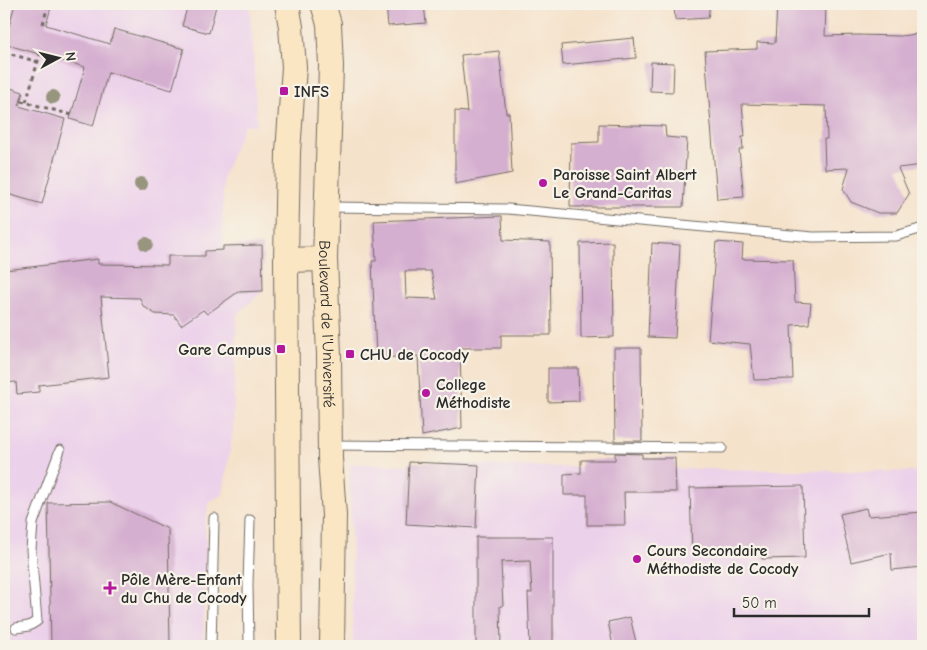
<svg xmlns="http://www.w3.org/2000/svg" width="927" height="650" viewBox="0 0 927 650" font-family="'Comic Neue',sans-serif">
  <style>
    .built { fill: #ecd1ea }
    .building { fill: #d5afd0; fill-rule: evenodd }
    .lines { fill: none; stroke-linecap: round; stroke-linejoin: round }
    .lane-casing { stroke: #726b63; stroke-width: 11 }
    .secondary-casing { stroke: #726b63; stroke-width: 26 }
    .path { stroke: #726b63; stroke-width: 3; stroke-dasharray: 4 4; stroke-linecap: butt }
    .lane { stroke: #fff; stroke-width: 9 }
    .secondary { stroke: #fbe6c3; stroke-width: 24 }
    .tree { fill: #98957f }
    .poi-dot { fill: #b5179e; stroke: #f7f3e8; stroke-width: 2 }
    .labels { text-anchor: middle; stroke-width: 4.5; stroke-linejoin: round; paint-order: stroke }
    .poi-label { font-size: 16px; font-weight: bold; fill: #2b2b2b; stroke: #f7f3e8; text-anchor: start }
    .street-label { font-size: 16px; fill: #2b2b2b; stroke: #f7f3e8 }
  </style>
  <rect width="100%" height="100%" fill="#f7f3e8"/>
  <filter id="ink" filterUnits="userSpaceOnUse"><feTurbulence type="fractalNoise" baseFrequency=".02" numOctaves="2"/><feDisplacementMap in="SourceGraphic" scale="10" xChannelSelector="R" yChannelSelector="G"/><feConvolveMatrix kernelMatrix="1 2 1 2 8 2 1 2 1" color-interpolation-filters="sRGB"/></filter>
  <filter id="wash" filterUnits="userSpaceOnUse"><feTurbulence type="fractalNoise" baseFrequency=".0096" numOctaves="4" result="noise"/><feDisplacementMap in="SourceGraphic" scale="20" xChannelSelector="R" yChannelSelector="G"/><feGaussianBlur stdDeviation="1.12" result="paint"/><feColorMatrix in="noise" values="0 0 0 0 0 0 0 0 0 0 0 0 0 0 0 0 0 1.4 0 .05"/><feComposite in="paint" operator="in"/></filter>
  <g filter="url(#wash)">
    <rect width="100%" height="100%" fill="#f5e2cb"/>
    <g class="built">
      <polygon points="4,4 249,4 252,30 257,125 244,125 223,177 223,246 262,245 263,291 237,314 233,431 223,494 209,502 205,524 206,544 203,646 4,646"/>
      <polygon points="350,464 923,472 923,646 353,646"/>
    </g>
    <g id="blocks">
      <g class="building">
        <polygon points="15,4 52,4 46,25 110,44 114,29 184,49 172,90 108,72 93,126 70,119 85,67 4,44"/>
        <polygon points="188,4 208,4 216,6 209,33 182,26"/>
        <polygon points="386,4 424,4 426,23 388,26"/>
        <polygon points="674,4 710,4 708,18 675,20"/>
        <polygon points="777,4 826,4 825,36 857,35 900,36 923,33 923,165 898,168 909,194 897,213 878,213 851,202 843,189 849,168 825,169 824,139 827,139 826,106 742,104 745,137 742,137 743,149 739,150 744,197 717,199 705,51 757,49 757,42 775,43"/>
        <polygon points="634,38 636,58 563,65 561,45"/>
        <polygon points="499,51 506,113 509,113 512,173 455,184 455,111 467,112 461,55"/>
        <polygon points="651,62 674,63 673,92 650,91"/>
        <polygon points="4,86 23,92 19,106 65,119 42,204 4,193"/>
        <polygon points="599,124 665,126 666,137 687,139 683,207 570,207 571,143 599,142"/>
        <path d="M 502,216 L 503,240 L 550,242 L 551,335 L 501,335 L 501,348 L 460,348 L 462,428 L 422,436 L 418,356 L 376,358 L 372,261 L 376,261 L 374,221 ZM 405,271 L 431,271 L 437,299 L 406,298 Z"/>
        <polygon points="613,242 614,337 581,338 580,243"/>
        <polygon points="716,242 743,244 742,259 793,260 795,302 811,303 809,324 791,325 793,379 754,380 750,344 708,340"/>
        <polygon points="652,243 680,245 675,338 648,337"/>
        <polygon points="262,245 263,291 238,292 207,314 203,310 181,325 174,315 155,314 143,306 140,298 101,297 109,377 39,385 39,392 17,394 16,382 4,383 4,282 6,282 5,270 98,259 98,264 168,265 168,256 205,256 205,251 223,250 223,246"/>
        <polygon points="614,348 641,348 642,441 615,441"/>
        <polygon points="548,368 578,368 579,401 548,402"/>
        <polygon points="615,453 642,454 642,458 675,458 676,492 624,492 625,525 587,525 587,495 564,495 564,474 581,473 581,460 615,460"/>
        <polygon points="409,462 479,465 476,528 406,524"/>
        <polygon points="803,486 805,558 762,559 762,551 692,553 690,488"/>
        <polygon points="110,502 168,529 170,646 51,646 48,503"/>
        <polygon points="866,508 868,516 923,512 923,567 892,570 891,553 851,562 840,514"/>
        <polygon points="476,537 553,537 553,646 530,646 528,593 532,593 530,561 501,562 503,606 500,606 501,646 476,646"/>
        <polygon points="630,617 637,646 613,646 608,622"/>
      </g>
    </g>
  </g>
  <g filter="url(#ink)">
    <use href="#blocks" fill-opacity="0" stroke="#726b63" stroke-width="1"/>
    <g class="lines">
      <defs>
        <g id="lane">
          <polyline points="326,207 508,209 813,237 896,236 923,228"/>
          <polyline points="330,445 722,448"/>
          <polyline points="16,628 29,626 37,621 31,550 33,523 60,450"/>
          <polyline points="211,646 214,518"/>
          <polyline points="249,646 248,584 250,520"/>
        </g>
        <g id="secondary">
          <polyline points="287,4 291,27 294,67 288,152 286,260 289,646"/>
          <path id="s1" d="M 323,4 L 329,24 L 331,66 L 325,259 L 329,355 L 330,458 L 334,515 L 332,646"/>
          <polyline points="286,260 325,259"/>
        </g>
      </defs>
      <use href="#lane" class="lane-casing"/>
      <use href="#secondary" class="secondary-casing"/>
      <g class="path">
        <polyline points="43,24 48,5"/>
        <polyline points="4,52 38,62"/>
        <polyline points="21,101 72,115"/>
        <polyline points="26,102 40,54"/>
      </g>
      <use href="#lane" class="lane"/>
      <use href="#secondary" class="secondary"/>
    </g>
    <g class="tree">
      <circle cx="53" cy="97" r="7"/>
      <circle cx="141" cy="184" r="7"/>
      <circle cx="146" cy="244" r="7"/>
    </g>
  </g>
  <g class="poi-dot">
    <rect x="279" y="86" width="10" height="10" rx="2.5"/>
    <circle cx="543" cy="183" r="5"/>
    <rect x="276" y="344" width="10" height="10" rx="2.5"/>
    <rect x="345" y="349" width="10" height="10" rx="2.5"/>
    <circle cx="426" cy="393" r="5"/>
    <circle cx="637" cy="559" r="5"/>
    <path d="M107.5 580.5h5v5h5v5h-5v5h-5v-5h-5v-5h5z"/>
  </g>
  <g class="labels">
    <g class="poi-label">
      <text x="294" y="97">INFS</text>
      <text x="553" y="180">Paroisse Saint Albert<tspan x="553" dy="18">Le Grand-Caritas</tspan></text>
      <text x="271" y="355" text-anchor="end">Gare Campus</text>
      <text x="360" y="360">CHU de Cocody</text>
      <text x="436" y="390">College<tspan x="436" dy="18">Méthodiste</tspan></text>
      <text x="647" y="556">Cours Secondaire<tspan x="647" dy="18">Méthodiste de Cocody</tspan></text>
      <text x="121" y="585">Pôle Mère-Enfant<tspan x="121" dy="18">du Chu de Cocody</tspan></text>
    </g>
    <g class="street-label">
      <text dy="6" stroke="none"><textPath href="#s1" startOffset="321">Boulevard de l'Université</textPath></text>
    </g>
  </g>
  <rect width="927" height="650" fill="none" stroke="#f7f3e8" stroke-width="20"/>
  <g transform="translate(58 58) rotate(83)" stroke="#f7f3e8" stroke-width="4" paint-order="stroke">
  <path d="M0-4L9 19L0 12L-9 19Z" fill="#2b2b2b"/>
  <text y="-8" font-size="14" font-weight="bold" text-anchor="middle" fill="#2b2b2b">N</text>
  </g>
  <path d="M734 608v8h135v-8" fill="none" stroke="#2b2b2b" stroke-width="2.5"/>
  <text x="742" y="608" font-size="15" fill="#2b2b2b" stroke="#f7f3e8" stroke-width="4" paint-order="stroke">50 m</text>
</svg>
